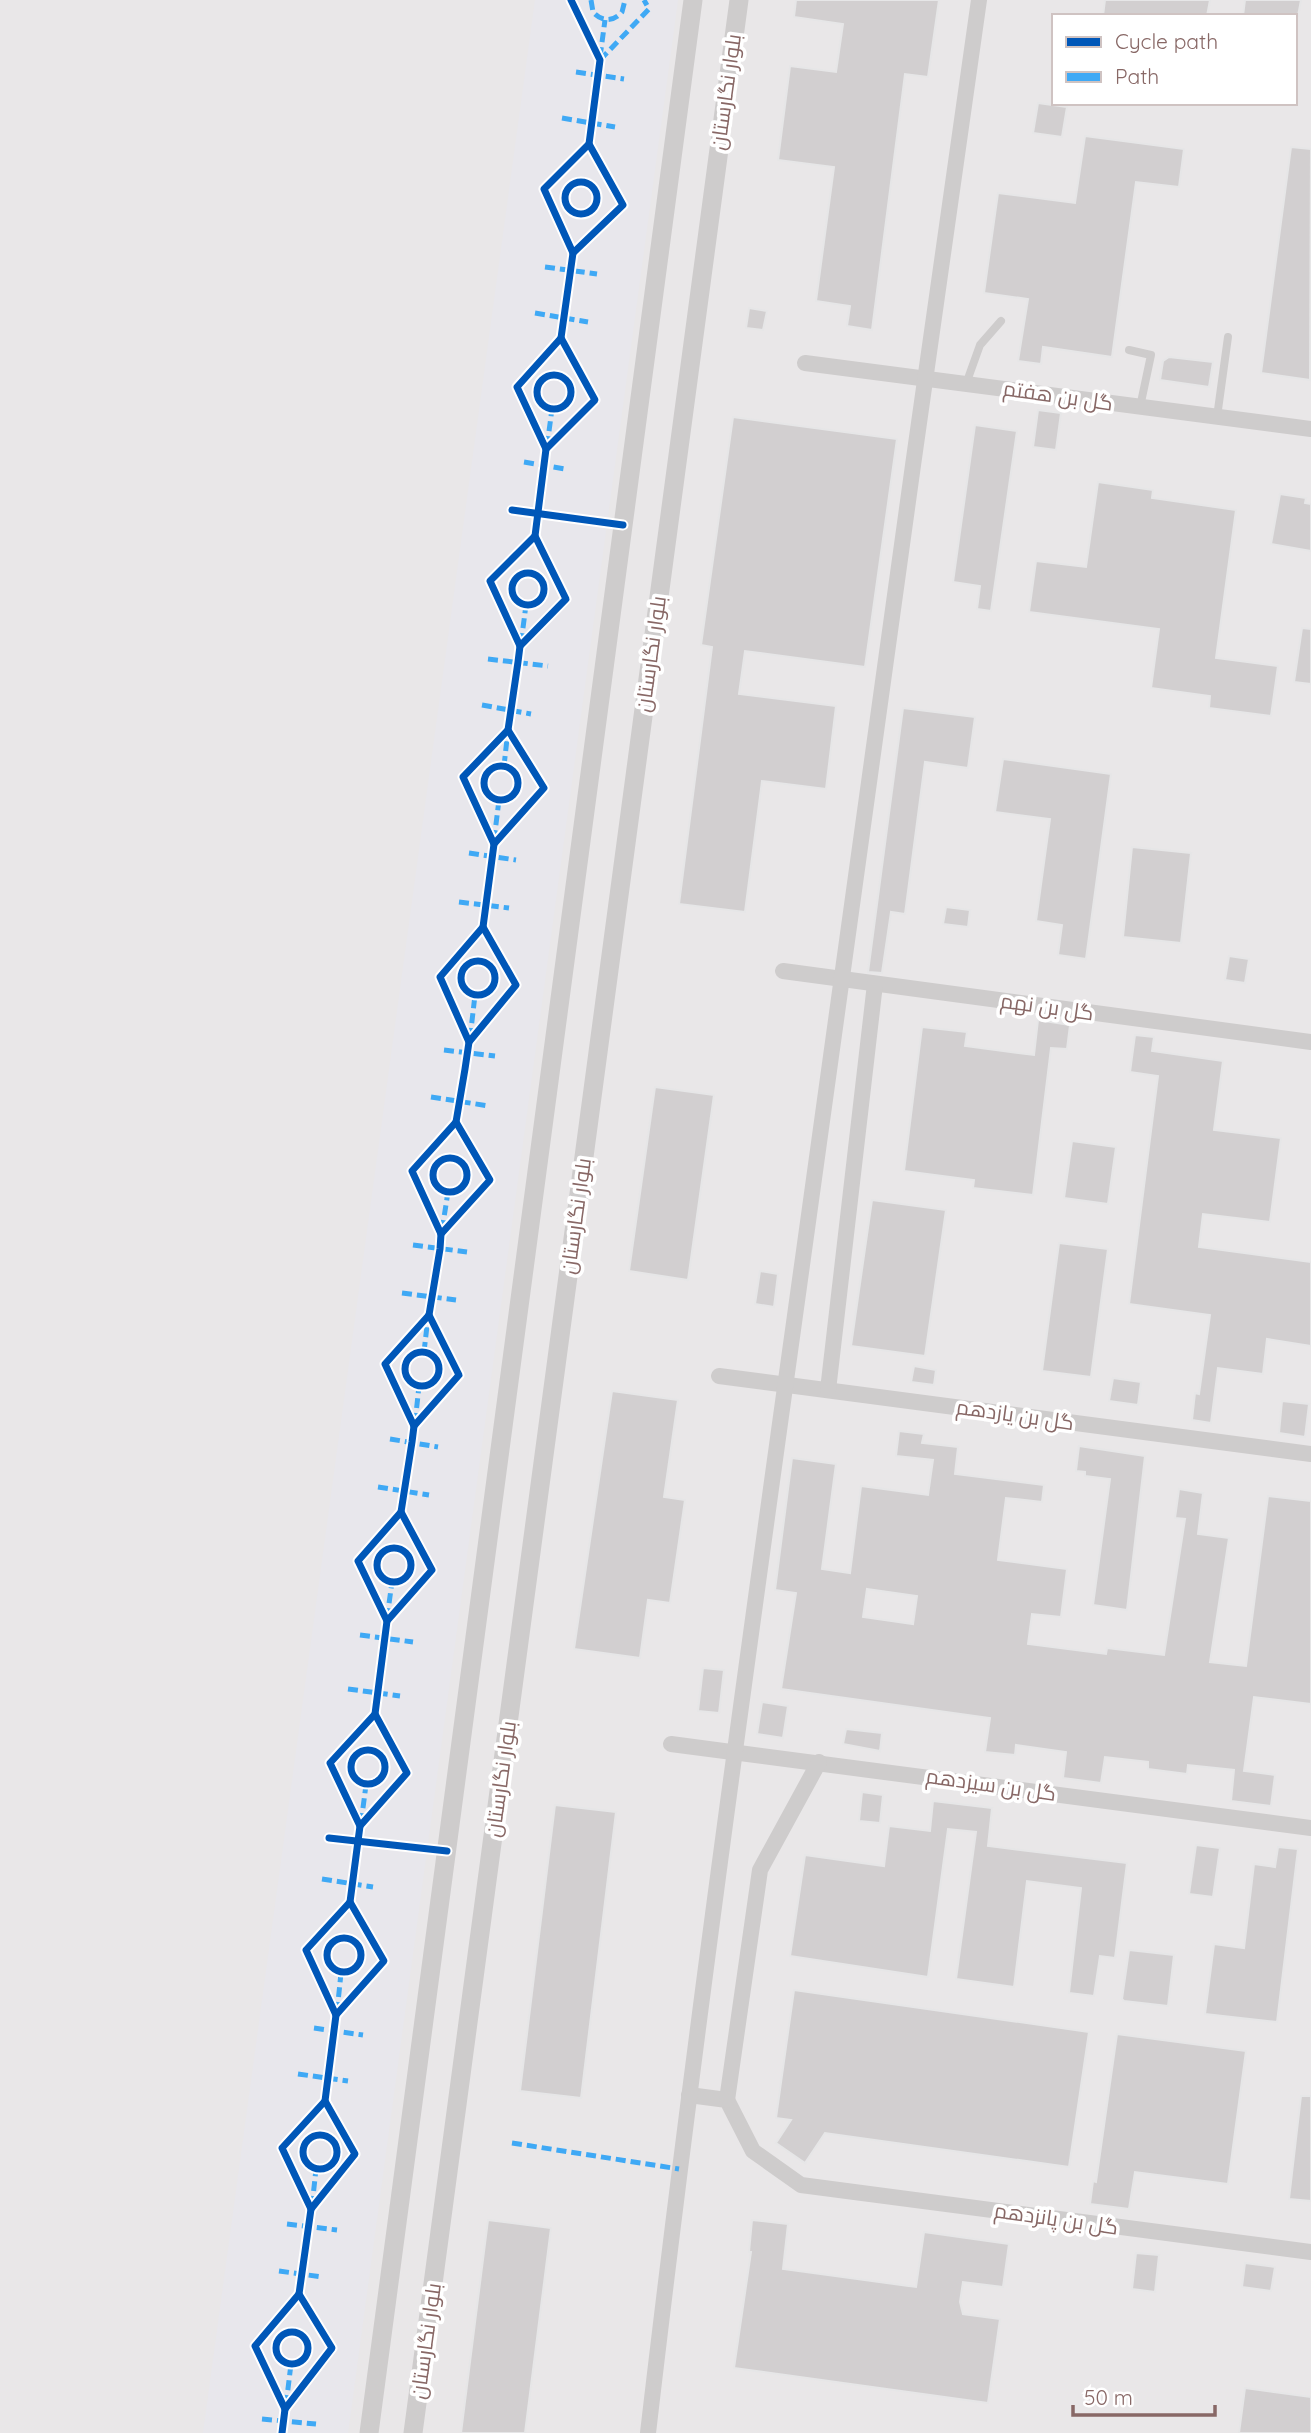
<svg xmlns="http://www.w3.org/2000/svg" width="1311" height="2433" viewBox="0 0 1311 2433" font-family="Quicksand,Cairo,sans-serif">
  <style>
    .built { fill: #e9e7e8; fill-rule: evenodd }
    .green { fill: #e8e7ec }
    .building { fill: #d2cfd0; stroke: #e6e6e7; stroke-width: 2; fill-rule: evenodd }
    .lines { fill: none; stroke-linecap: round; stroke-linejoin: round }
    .service { stroke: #cecccc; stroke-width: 8 }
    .minor { stroke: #cecccc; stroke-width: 16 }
    .tertiary { stroke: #cecccc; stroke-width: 19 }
    .quiet { stroke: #3fa9f5; stroke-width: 5; stroke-dasharray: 10 5; stroke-linecap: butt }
    .cycleway-casing { stroke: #fff; stroke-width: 11 }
    .cycleway { stroke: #0057b8; stroke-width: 7 }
    .labels { text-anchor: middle; stroke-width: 7; stroke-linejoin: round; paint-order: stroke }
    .street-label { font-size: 21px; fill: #886866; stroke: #fff }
  </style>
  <rect width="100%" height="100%" fill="#f7f7f8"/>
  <path class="built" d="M 0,0 L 1311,0 L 1311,2433 L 0,2433 ZM 1054,16 L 1295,16 L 1295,103 L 1054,103 Z"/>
  <polygon class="green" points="535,0 678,0 348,2433 203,2433"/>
  <g class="building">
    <polygon points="796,0 939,0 928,77 905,74 872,330 847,326 850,306 816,301 834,167 778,160 790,66 836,72 843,24 794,17"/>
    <polygon points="1105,0 1210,0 1207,16 1103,16"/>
    <polygon points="1245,0 1301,0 1298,16 1243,16"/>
    <polygon points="1038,103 1067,107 1062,137 1033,133"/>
    <polygon points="1085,136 1184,149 1179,187 1136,182 1112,357 1043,347 1041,364 1018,361 1028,299 984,293 998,193 1075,203"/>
    <polygon points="1291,147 1311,149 1310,380 1261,373"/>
    <polygon points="749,308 767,311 763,330 746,328"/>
    <polygon points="1169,357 1213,362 1209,387 1160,380 1163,361"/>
    <polygon points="1038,410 1061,413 1056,450 1033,447"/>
    <polygon points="733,417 897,439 865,667 745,651 739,694 836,706 826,789 762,781 745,912 679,904 712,647 701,645"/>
    <polygon points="975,425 1017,431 991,611 977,609 980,586 953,582"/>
    <polygon points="1098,482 1153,490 1152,498 1236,510 1216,658 1278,666 1271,716 1209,708 1210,696 1151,688 1159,629 1029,612 1036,561 1086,567"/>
    <polygon points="1280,494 1306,498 1305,503 1311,504 1311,551 1271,544"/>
    <polygon points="1302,628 1311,629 1311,684 1294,682"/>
    <polygon points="903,708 975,717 968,768 925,762 905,914 891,912 882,973 868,972"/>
    <polygon points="1003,759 1111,774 1086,959 1058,955 1062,925 1036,921 1050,819 995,812"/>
    <polygon points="1132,847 1191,853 1181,943 1123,937"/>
    <polygon points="946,907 970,910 968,927 943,924"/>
    <polygon points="1229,956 1249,959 1245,983 1225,980"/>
    <polygon points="1038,1020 1070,1025 1067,1049 1051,1048 1033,1195 973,1188 974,1180 904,1171 922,1027 967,1032 965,1046 1034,1055"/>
    <polygon points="1135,1035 1154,1037 1152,1051 1223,1061 1214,1130 1281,1138 1270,1222 1203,1214 1199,1247 1311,1262 1311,1346 1267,1339 1263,1374 1218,1368 1211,1423 1192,1420 1195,1393 1199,1394 1210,1315 1129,1304 1158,1076 1130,1072"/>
    <polygon points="655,1087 714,1095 688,1280 629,1271"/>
    <polygon points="1072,1141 1116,1147 1108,1204 1064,1198"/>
    <polygon points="872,1200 946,1210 925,1356 851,1346"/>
    <polygon points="1059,1243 1108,1249 1091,1377 1042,1371"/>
    <polygon points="760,1271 778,1274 774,1307 755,1304"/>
    <polygon points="914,1366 936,1370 934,1385 911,1382"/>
    <polygon points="1113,1378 1141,1382 1138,1405 1109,1401"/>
    <polygon points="612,1391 678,1400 664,1497 685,1500 670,1603 648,1600 640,1658 574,1649"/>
    <polygon points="1282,1401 1309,1404 1305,1437 1279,1433"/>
    <path d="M 899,1431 L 924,1434 L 922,1443 L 958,1447 L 955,1474 L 1044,1485 L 1042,1502 L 1006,1498 L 998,1560 L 1067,1569 L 1061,1617 L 1032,1614 L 1028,1644 L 1106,1654 L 1107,1648 L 1164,1655 L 1185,1519 L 1175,1518 L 1179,1489 L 1203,1493 L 1198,1534 L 1229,1538 L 1210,1662 L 1246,1666 L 1268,1496 L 1311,1501 L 1311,1704 L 1254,1697 L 1244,1771 L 1275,1775 L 1271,1806 L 1231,1801 L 1234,1770 L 1188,1765 L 1187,1774 L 1148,1769 L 1148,1762 L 1105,1757 L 1101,1783 L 1063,1778 L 1066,1752 L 1016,1745 L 1015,1755 L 985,1752 L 990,1718 L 781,1689 L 796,1593 L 775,1590 L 792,1458 L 836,1464 L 822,1569 L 850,1573 L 861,1486 L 928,1495 L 933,1460 L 896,1456 ZM 867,1589 L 917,1596 L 913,1624 L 863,1617 Z"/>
    <polygon points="1079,1446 1145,1456 1127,1610 1093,1605 1110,1479 1085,1476 1085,1472 1076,1471"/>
    <polygon points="703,1668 724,1670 719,1713 698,1711"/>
    <polygon points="762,1702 788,1706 783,1738 757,1734"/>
    <polygon points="846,1729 882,1733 880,1751 843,1744"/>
    <polygon points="862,1792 883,1795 880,1823 859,1821"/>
    <polygon points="933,1801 992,1808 988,1846 1127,1863 1115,1958 1100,1956 1094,1996 1069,1993 1081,1888 1027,1881 1014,1987 956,1979 976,1832 948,1829 928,1977 790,1956 805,1855 884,1866 889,1826 930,1831"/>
    <polygon points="555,1805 616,1812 581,2098 520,2091"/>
    <polygon points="1196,1845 1220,1848 1213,1897 1189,1894"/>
    <polygon points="1278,1847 1298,1849 1277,2022 1205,2014 1214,1944 1244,1948 1254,1864 1275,1867"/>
    <polygon points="1129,1950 1174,1955 1168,2006 1124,2001 1122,1999"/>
    <polygon points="794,1990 1089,2032 1069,2167 825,2133 805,2163 776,2143 791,2120 776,2118"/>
    <polygon points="1117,2034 1246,2051 1228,2184 1135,2172 1129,2209 1090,2204 1093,2181 1096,2182"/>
    <polygon points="1301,2096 1311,2096 1311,2201 1289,2199"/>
    <polygon points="488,2220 551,2228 525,2433 461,2433"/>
    <polygon points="752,2220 788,2224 783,2269 916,2287 924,2232 1009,2244 1003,2287 963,2282 960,2302 963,2314 1000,2319 988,2403 734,2368 751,2252 749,2252"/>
    <polygon points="1136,2253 1159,2255 1155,2292 1132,2289"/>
    <polygon points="1245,2263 1275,2267 1271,2291 1242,2287"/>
    <polygon points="1245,2388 1311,2397 1311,2433 1239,2433"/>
  </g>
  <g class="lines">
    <g class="service">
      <polyline points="1129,350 1151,355 1140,407"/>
      <polyline points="966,384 980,345 1001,321"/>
      <polyline points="1217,417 1228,337"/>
    </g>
    <g class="minor">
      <polyline points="805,363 1311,429"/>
      <polyline points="783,971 1311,1042"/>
      <polyline points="719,1376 1311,1454"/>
      <polyline points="828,1390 875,984"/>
      <polyline points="671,1744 1311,1828"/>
      <polyline points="689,2095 727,2100 753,2151 801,2185 1311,2252"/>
      <polyline points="727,2100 760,1870 819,1762"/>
      <path d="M 648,2433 C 695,2029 752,1625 808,1222 C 865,815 920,407 979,0"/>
    </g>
    <g class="tertiary">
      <polyline points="369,2433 693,0"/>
      <polyline points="413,2433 739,0"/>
    </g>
    <g class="quiet">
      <path d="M 591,0 L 593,12 C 602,22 613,22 622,12 L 625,0"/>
      <polyline points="600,57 605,20"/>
      <polyline points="600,60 649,9 644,0"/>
      <polyline points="576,72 624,79"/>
      <polyline points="562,118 615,127"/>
      <polyline points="545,267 597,274"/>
      <polyline points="535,313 588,322"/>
      <polyline points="547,446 552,409"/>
      <polyline points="524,462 565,469"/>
      <polyline points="521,643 526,605"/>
      <polyline points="488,659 548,666"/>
      <polyline points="482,705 531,714"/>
      <polyline points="504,766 508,730"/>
      <polyline points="494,840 499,800"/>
      <polyline points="469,853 516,860"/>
      <polyline points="459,902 509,908"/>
      <polyline points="470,1038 475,995"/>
      <polyline points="444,1050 495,1056"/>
      <polyline points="431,1097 489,1106"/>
      <polyline points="442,1230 448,1192"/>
      <polyline points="413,1245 467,1252"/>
      <polyline points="402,1293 456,1300"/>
      <polyline points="424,1352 428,1317"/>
      <polyline points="415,1423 419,1386"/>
      <polyline points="390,1439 438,1447"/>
      <polyline points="378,1487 429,1495"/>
      <polyline points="387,1618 392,1582"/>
      <polyline points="360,1635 413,1642"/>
      <polyline points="348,1689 400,1696"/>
      <polyline points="361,1823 366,1785"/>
      <polyline points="322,1879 373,1887"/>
      <polyline points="337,2012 341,1973"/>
      <polyline points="314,2028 363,2035"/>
      <polyline points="298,2074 348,2081"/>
      <polyline points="512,2143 679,2169"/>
      <polyline points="312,2206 316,2169"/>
      <polyline points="287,2224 337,2230"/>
      <polyline points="279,2271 322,2277"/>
      <polyline points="286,2405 291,2364"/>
      <polyline points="262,2419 316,2424"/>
    </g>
    <defs>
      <g id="cycleway">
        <circle cx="581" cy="198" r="16"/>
        <polyline points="573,253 623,205 589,144"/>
        <circle cx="554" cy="392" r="17"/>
        <polyline points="546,449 595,400 561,338"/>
        <polyline points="512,510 623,525"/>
        <circle cx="528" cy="589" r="16"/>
        <polyline points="520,646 566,599 535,536"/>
        <circle cx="501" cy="783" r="17"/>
        <polyline points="494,844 544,788 508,730"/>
        <circle cx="478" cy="978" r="17"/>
        <polyline points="469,1042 516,985 483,927"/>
        <circle cx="450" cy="1175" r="17"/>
        <polyline points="441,1234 490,1180 456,1122"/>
        <circle cx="422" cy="1369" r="17"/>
        <polyline points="414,1426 459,1375 429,1315"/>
        <circle cx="394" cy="1565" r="17"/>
        <polyline points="387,1621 432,1570 401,1512"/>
        <circle cx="368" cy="1767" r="17"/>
        <polyline points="360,1826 407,1773 375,1714"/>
        <polyline points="329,1838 447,1851"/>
        <circle cx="344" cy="1955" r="17"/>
        <polyline points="336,2015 384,1961 350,1902"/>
        <circle cx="320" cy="2152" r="17"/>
        <polyline points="311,2209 355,2154 325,2101"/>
        <circle cx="292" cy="2348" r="16"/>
        <polyline points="285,2409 332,2348 299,2294"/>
        <polyline points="282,2433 285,2409 255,2346 299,2294 311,2209 282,2148 325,2101 336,2015 306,1950 350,1902 358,1841 360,1826 330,1763 375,1714 387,1621 358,1561 401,1512 412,1442 414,1426 385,1364 429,1315 440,1249 441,1234 412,1171 456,1122 465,1069 469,1042 440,977 483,927 494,844 463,777 508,730 518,662 520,646 490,581 535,536 546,449 517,387 561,338 573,253 544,189 589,144 600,60 571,0"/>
      </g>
    </defs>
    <use href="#cycleway" class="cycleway-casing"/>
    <use href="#cycleway" class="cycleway"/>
  </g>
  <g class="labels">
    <g class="street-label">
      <text transform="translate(726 92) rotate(-82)" y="7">بلوار نگارستان</text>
      <text transform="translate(1058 396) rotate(8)" y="7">گل بن هفتم</text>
      <text transform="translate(651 654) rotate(-82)" y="7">بلوار نگارستان</text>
      <text transform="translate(1047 1007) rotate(8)" y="7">گل بن نهم</text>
      <text transform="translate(576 1216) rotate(-82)" y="7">بلوار نگارستان</text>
      <text transform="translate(1015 1415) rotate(8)" y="7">گل بن یازدهم</text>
      <text transform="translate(501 1779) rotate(-82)" y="7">بلوار نگارستان</text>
      <text transform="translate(991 1785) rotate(8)" y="7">گل بن سیزدهم</text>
      <text transform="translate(1056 2219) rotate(8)" y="7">گل بن پانزدهم</text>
      <text transform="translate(426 2341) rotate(-82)" y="7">بلوار نگارستان</text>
    </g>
  </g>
  <rect x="1052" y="14" width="245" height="91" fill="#ffffff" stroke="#cfc3c2" stroke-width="2"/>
  <rect x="1066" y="37" width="35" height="10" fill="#0057b8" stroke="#cfc3c2" stroke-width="2"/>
  <text x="1115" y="49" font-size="21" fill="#886866">Cycle path</text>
  <rect x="1066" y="72" width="35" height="10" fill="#3fa9f5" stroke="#cfc3c2" stroke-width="2"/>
  <text x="1115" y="84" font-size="21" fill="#886866">Path</text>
  <path d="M1073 2405v10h142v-10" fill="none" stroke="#886866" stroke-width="3.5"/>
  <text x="1084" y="2405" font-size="21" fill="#886866" stroke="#ffffff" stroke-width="5" paint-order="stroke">50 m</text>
</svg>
